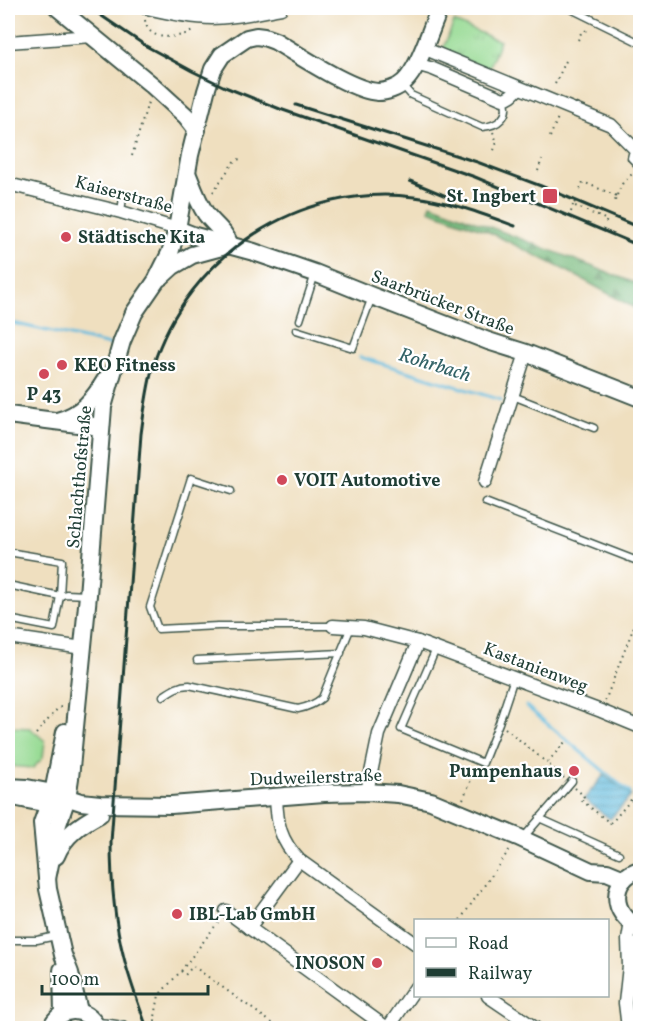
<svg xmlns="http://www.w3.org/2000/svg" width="648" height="1036" viewBox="0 0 648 1036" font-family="Vollkorn,serif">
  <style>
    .grass { fill: url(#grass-tufts); stroke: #5a8c64; stroke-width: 1.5 }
    .forest { fill: url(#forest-firs); stroke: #4c7c58; stroke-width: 1.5 }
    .green { fill: #96da93; stroke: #5a8c64; stroke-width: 1.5 }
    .water { fill: url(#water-rules); stroke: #3e7b88; stroke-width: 1.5 }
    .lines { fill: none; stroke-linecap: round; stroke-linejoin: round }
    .stream { stroke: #5eb9dc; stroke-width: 3 }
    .lane-casing { stroke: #3e5549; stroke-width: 9 }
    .street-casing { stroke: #3e5549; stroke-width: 15 }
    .secondary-casing { stroke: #3e5549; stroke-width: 20 }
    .path { stroke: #3e5549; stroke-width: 2; stroke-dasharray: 1.5 4.5; stroke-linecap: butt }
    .lane { stroke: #fff; stroke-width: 6 }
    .street { stroke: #fff; stroke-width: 12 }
    .secondary { stroke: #fff; stroke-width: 16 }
    .rail { stroke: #1f3d34; stroke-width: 3 }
    .poi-dot { fill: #d1495b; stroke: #fff; stroke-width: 2 }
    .labels { text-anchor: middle; stroke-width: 4.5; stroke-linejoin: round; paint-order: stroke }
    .street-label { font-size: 18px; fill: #1f3d34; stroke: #fff }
    .poi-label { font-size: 18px; font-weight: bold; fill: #1f3d34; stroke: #fff; text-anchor: start }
    .water-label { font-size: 20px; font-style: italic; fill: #326266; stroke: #fff }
  </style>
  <defs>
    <pattern id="grass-tufts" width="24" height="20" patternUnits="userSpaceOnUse" patternTransform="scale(1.5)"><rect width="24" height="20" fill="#96da93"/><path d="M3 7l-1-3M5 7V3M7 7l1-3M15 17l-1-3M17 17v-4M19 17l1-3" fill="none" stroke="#81bc7f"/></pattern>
    <pattern id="forest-firs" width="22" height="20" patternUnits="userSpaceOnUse" patternTransform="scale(1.5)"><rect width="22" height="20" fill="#78ba7d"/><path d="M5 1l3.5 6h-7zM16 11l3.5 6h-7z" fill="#629867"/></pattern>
    <pattern id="water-rules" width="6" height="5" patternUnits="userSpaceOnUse" patternTransform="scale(1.5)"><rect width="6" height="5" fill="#5eb9dc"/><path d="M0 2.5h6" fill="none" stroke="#4d98b3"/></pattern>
  </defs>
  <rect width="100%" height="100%" fill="#fff"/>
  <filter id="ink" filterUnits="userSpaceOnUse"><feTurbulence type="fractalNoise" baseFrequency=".0167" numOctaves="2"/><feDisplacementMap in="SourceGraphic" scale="12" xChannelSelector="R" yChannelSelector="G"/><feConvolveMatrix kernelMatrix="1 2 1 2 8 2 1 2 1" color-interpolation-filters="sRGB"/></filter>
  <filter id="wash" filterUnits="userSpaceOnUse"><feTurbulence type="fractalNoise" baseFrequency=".008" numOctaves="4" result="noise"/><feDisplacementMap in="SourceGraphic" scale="24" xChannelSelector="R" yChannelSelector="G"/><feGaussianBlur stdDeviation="1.35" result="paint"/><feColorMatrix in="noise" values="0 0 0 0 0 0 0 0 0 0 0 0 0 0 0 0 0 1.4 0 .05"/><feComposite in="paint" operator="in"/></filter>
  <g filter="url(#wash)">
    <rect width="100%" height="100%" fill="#efdfbf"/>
    <polygon class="grass" points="454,22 500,41 489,69 442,51"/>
    <polygon class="forest" points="431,204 640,285 640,311 571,273 487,231 429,210"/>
    <polygon class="green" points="10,727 30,728 45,741 43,758 33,768 8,766 8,732"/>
    <polygon class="water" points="604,775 631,796 610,819 584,799"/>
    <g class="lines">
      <g class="stream">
        <polyline points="8,322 114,346"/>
        <polyline points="360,357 501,400"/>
        <polyline points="526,706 630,793"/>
        <polyline points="639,800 640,802"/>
      </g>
    </g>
  </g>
  <g filter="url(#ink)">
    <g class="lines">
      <defs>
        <g id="lane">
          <polyline points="569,8 640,43"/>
          <path d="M 403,86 L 411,95 L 482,127 C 498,126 511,116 504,99"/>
          <polyline points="635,149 632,154 631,158 637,164 640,163"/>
          <polyline points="121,211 123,198"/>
          <polyline points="300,320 315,274"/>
          <polyline points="296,330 353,348 372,297"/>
          <polyline points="513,396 594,428"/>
          <polyline points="231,491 191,478 150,607 158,629 218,626 333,626"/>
          <polyline points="485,502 640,562"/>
          <polyline points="8,552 62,561 60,596 54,628 8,619"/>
          <polyline points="8,585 60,596 66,594 87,595"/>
          <polyline points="436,649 401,729 483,763 499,723 514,678"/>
          <polyline points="197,660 341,653"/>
          <path d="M 163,696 C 172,690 179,685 189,685 L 298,709 C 308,707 315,704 322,698 L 351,627"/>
          <polyline points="539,818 619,854"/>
          <polyline points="523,838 572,781"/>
          <polyline points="8,940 37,940 56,936"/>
        </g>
        <g id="street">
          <path d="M 147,8 C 168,13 190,18 212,18 C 235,18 259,12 281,8"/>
          <polyline points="8,42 92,36"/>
          <polyline points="423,48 611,125 640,154"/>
          <path d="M 416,64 L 433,69 L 503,99 C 511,97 514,93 519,88"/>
          <polyline points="8,184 121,212 177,229"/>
          <polyline points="485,482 526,353"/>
          <polyline points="333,626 364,628 418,642 601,711 640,727"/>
          <polyline points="8,637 83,648"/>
          <polyline points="367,792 379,734 418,642"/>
          <path d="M 276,797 C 277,824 280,840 299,860 L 416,944"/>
          <polyline points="226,911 387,1028"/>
          <polyline points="249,928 299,860"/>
          <polyline points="631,962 640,940"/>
          <polyline points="488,996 535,1028"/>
          <polyline points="95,1025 109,1026 122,1028"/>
          <polyline points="388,1028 416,987"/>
          <polyline points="628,1028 625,1003 629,966 628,940 631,922"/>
        </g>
        <g id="secondary">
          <polyline points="58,8 152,85 186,116 197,130"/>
          <path d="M 188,175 C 193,188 198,202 206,214 C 215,226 224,230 230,245"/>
          <polyline points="177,229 195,236 254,252 315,273 372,296 488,341 526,353 640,398"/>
          <polyline points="161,277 173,266 192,255 229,245"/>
          <polyline points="8,415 101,427"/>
          <path d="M 57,421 C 81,415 94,399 106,379"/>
          <polyline points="65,732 53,793 42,823 48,889 63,955 70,973 79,1011"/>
          <polyline points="8,787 27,788 53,793 81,802 100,804 171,805 324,793 367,792 398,794 431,801 518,837 591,871 607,872 624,879"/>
          <path d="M 8,795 C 24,801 41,801 58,806"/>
          <path d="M 56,856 C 64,835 81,824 100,814"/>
          <path d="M 640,870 C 609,877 610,917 640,926"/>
          <path d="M 47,879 L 58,824 L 67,798 L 70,778 L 88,595 L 103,407 L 122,341 L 134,313 L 156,281 L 170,253 L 177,229 L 190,155 L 206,91 L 213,69 L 222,55 L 247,38 L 256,36 L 264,37 L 275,41 C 299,55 352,91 378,92 C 386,92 398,88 404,82 C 420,67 430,29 440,8"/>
          <polyline points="62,970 63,1013"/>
          <path d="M 51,1028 C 60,1005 87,1006 97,1028"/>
        </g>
      </defs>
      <use href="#lane" class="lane-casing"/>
      <use href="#street" class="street-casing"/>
      <use href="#secondary" class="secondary-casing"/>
      <g class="path">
        <path d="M 145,20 C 148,43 178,38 193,31 L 193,29"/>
        <polyline points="578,40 581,33 587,30 588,27"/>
        <polyline points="555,84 566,61"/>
        <polyline points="493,132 497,142 493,153"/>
        <polyline points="550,137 559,115"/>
        <polyline points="132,156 149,99"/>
        <polyline points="538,171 542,159"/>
        <polyline points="580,189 583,182 617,196 614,203"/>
        <polyline points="213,192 235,160 242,159"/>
        <polyline points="617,195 622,184 635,171"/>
        <polyline points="575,202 573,205 607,220 604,226"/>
        <polyline points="571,212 573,205"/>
        <polyline points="605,701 640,611"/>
        <polyline points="505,728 547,763"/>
        <polyline points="36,734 59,707 64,708"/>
        <polyline points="564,778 547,763 565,742"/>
        <polyline points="575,788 584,796 581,800 610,823 613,821 640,789"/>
        <polyline points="463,799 474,773 478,775 480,771"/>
        <polyline points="460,920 510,849"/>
        <polyline points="181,971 185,975 193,966 279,1028"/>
        <polyline points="155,1028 155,1017 159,995 181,971 219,921"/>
      </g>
      <use href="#lane" class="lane"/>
      <use href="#street" class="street"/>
      <use href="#secondary" class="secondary"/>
      <g class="rail">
        <polyline points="90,8 146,46 192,71 225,87 280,109 475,177 640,246"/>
        <polyline points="296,105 477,162 541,186 640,228"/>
        <polyline points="410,181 446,196"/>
        <path d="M 147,1028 C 139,1005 130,982 124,958 C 114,920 111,881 111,842 L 141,434 C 144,411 147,388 153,366 C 187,256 300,182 414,197 C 449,201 482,214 515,226"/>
      </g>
    </g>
  </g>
  <g class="poi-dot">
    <rect x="542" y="188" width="16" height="16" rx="3"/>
    <circle cx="66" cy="237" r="6"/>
    <circle cx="62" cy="365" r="6"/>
    <circle cx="44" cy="374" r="6"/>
    <circle cx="282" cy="480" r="6"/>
    <circle cx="574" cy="771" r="6"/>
    <circle cx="177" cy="914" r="6"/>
    <circle cx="377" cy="963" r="6"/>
  </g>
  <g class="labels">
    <g class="street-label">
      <text transform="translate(124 194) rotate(15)" y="6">Kaiserstraße</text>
      <text transform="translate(443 302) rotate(21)" y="6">Saarbrücker Straße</text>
      <text transform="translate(79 477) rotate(-85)" y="6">Schlachthofstraße</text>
      <text transform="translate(536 667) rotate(21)" y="6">Kastanienweg</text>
      <text transform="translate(316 777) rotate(-2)" y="6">Dudweilerstraße</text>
    </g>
    <g class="poi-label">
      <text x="536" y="202" text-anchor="end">St. Ingbert</text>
      <text x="78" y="243">Städtische Kita</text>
      <text x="74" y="371">KEO Fitness</text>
      <text x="44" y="400" text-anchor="middle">P 43</text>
      <text x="294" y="486">VOIT Automotive</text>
      <text x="562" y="777" text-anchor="end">Pumpenhaus</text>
      <text x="189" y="920">IBL-Lab GmbH</text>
      <text x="365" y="969" text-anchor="end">INOSON</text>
    </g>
    <g class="water-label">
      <text transform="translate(435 364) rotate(17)" y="7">Rohrbach</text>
    </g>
  </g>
  <rect width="648" height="1036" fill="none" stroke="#fff" stroke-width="30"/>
  <rect x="414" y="919" width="195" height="78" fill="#ffffff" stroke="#a5b1ae" stroke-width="1.5"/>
  <rect x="426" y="938" width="30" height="9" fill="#ffffff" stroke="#a5b1ae" stroke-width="1.5"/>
  <text x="468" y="949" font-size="18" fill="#1f3d34">Road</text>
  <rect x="426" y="968" width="30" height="9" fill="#1f3d34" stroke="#a5b1ae" stroke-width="1.5"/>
  <text x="468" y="979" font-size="18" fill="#1f3d34">Railway</text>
  <path d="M42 985v9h166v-9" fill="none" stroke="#1f3d34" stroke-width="3"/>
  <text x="51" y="985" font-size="18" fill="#1f3d34" stroke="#ffffff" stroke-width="4.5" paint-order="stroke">100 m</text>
</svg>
